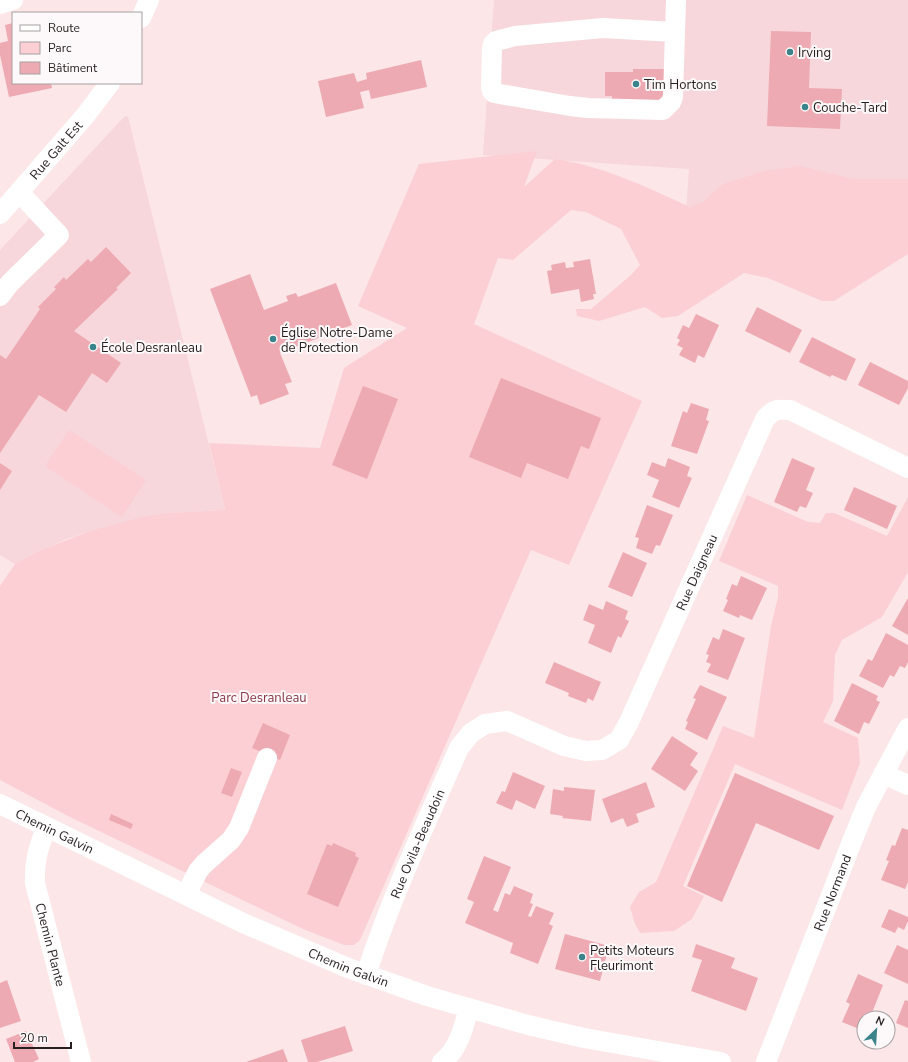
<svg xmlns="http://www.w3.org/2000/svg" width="908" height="1062" viewBox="0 0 908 1062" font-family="'Nunito Sans',sans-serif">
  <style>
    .built { fill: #f7d7db }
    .green { fill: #fbcfd4 }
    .building { fill: #eeaab3 }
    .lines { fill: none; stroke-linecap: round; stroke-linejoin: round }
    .minor { stroke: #fff; stroke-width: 20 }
    .poi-dot { fill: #3b838b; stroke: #fdf8f9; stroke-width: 1.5 }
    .labels { text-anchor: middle; stroke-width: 4; stroke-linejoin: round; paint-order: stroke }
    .poi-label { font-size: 13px; fill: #261e1f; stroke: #fdf8f9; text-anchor: start }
    .street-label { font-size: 13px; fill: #261e1f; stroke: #fdf8f9 }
    .park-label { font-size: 13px; fill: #893848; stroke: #fdf8f9 }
  </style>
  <rect width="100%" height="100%" fill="#fce6e8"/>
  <g class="built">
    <polygon points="494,0 908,0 908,227 686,212 689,169 483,155"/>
    <polygon points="125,116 128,117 225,510 170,513 90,531 64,540 15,564 0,555 0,250"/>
  </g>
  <g class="green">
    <path d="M 537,151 L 524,187 L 555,159 C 604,166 646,187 690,207 L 703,202 L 723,184 L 765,171 L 800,166 L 853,179 L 908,179 L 908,254 L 834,301 L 822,301 L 768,278 L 744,273 L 678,316 L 662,318 L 645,307 L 599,321 L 577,316 L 576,309 L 591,309 L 631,275 L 640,265 L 621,229 L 586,212 L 571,210 L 513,260 L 498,258 L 474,324 L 642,401 L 569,565 L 531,550 L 360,940 L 354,945 L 344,945 L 303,929 L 68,816 L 0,780 L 0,586 L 15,564 L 39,551 L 90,531 L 143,517 L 170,513 L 225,510 L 209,443 L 320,448 L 344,368 L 407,328 L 358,306 L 419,164 Z"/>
    <polygon points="69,430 146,480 122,517 45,466"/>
    <polygon points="747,495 808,522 820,523 826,513 834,513 887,536 908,497 908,572 882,617 842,640 835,655 833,701 823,722 858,738 860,763 842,810 735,764 683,886 704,896 692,919 674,931 640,933 635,924 630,907 639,892 656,882 723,726 754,738 771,626 778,597 778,586 719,561"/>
  </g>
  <g class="building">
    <polygon points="13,23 13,83 51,83 52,88 9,97 0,55 0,43 8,41 5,25"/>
    <polygon points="771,31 811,32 809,88 842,89 840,129 767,126"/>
    <polygon points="421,60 427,87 371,99 369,90 360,92 364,108 326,117 318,81 354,73 357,82 367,79 366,73"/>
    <polygon points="633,69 667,69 667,102 612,102 612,96 605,96 605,72 633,72"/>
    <polygon points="106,247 131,273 116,288 118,289 74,331 121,363 107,383 92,373 66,412 39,395 0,453 0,355 6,359 40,309 38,307 56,289 54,287 64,277 66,280 88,259 91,262"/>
    <polygon points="590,259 596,294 593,294 594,299 581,302 579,289 551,294 547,271 552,270 551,265 565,262 566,268 574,267 573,262"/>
    <polygon points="250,274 264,310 288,301 286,296 296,293 298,297 336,283 352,325 280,353 292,382 285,384 289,394 260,405 257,395 251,397 210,289"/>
    <polygon points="757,307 802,330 790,353 745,331"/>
    <polygon points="696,314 719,325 704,358 698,355 695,363 679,355 683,348 677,345 680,340 677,338 683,325 689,328"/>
    <polygon points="812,337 856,359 846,381 832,375 830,377 799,362"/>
    <polygon points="870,362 908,381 908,388 899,405 858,385"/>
    <polygon points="501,378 601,418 589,449 581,446 568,479 527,463 521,478 469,457"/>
    <polygon points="363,386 398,399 367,479 332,465"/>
    <polygon points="691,403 709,409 706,420 709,421 697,454 671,446 683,411 687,413"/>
    <polygon points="668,458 690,467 687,476 692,478 679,508 652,497 659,480 647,475 652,462 665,467"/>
    <polygon points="792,458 815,468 806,490 813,493 806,508 800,506 797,512 774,502"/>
    <polygon points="0,463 12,471 0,490"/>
    <polygon points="854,487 897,506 887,529 844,510"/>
    <polygon points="647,505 673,515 660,546 656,545 652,554 636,548 639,538 635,537"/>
    <polygon points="623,552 647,563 632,597 608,587"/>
    <polygon points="741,576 767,588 752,620 740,615 739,618 723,611 728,600 726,599 732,584 737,586"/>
    <polygon points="908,598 908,635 892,626"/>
    <polygon points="606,601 628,611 625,619 629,621 621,638 618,636 611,653 588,643 595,625 583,620 589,604 603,610"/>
    <polygon points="723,629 745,638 728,680 707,672 711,664 706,662 709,655 706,654 713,637 719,640"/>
    <polygon points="886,633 908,645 908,662 905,668 900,666 894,677 890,675 883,688 859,676 868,659 872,661"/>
    <polygon points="554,662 601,682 593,701 588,698 586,703 568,696 569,693 545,683"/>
    <polygon points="852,683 878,696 876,700 880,702 869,724 864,722 859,734 834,721"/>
    <polygon points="700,685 727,697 707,740 685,729 688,722 686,721 696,699 693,698"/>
    <polygon points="263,723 290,735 280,760 252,748"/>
    <polygon points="672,736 698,753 690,765 698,771 685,791 651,769"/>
    <polygon points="231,768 242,772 232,797 221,793"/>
    <polygon points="513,772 545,786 535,809 516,800 512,810 496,803 502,791 505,792"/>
    <polygon points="735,773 834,816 819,850 756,823 722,902 687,886"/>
    <polygon points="646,782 655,807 636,814 639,822 627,827 623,818 611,823 602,799"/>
    <polygon points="564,787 595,790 591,821 562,818 563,816 550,814 553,789 564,791"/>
    <polygon points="111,814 133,824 131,829 109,820"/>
    <polygon points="902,828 908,830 908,882 905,889 881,880 889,861 886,860 892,845 895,846"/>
    <polygon points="333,843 356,853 355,856 359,858 338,907 307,894 327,844 332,846"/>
    <polygon points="484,856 511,867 493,910 498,912 505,893 510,895 514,886 533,894 530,903 533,904 528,916 531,917 536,906 554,913 549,924 553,926 538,964 510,953 513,943 465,923 474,902 467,899"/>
    <polygon points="889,909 908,917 908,921 904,930 898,927 895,933 881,927"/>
    <polygon points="565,934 609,946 600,981 555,969"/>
    <polygon points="696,944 735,958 731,968 758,978 746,1011 691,991 702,960 692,957"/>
    <polygon points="897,945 908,950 908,984 884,973"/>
    <polygon points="858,974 883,985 870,1018 864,1018 864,1031 842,1022 850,1004 846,1002"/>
    <polygon points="7,980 21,1021 0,1028 0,983"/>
    <polygon points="905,1000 908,1001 908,1028 896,1023"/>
    <polygon points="345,1026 353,1051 317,1062 308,1062 301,1040"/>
    <polygon points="26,1031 39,1059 33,1062 15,1062 6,1039"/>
    <polygon points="283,1049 288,1062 246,1062"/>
  </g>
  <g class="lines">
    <g class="minor">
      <polyline points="0,4 13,0"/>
      <polyline points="141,18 149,0"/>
      <polyline points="674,32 603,28 515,36 496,41 493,44 492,49 491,87 492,91 494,93 570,106 588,108 663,110 671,102 673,97 676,0"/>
      <path id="s1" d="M 0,214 L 85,116 L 110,83"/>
      <polyline points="0,296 10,283 59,235 19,192"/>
      <polyline points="883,774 908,785"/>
      <path id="s2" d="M 0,804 L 243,923 L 348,968 L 427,996 L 528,1025 L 584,1038 L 721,1062"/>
      <path id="s3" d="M 46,827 C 39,848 34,859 35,883 L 81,1062"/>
      <polyline points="186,895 198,871 204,864 231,840 239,828 267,758"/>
      <path id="s4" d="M 366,975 C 391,897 426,823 459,748 L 471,733 L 485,724 L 507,721 L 564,746 L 586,751 L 602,750 L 619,740 L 629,722 L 765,419 C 774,409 777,409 790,410 L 908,468"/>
      <path d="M 442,1062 C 458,1050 464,1027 469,1008"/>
      <path id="s5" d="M 766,1062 L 851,844 L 866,807 L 908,728"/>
    </g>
  </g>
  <g class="poi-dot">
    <circle cx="790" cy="52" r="4"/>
    <circle cx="636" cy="84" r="4"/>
    <circle cx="805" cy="107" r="4"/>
    <circle cx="273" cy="339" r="4"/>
    <circle cx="93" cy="347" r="4"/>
    <circle cx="582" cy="957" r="4"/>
  </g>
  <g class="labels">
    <g class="poi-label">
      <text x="798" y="57">Irving</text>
      <text x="644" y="89">Tim Hortons</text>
      <text x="813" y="112">Couche-Tard</text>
      <text x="281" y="337">Église Notre-Dame<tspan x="281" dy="15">de Protection</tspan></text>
      <text x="101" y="352">École Desranleau</text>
      <text x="590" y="955">Petits Moteurs<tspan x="590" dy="15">Fleurimont</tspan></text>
    </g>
    <g class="street-label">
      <text dy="5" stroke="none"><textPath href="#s1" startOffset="85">Rue Galt Est</textPath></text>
      <text dy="5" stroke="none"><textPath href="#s4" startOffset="609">Rue Daigneau</textPath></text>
      <text dy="5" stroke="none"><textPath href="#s2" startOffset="61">Chemin Galvin</textPath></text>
      <text dy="5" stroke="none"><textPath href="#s4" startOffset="141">Rue Ovila-Beaudoin</textPath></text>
      <text dy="5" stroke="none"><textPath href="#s5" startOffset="182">Rue Normand</textPath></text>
      <text dy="5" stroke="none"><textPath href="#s3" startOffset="121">Chemin Plante</textPath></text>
      <text dy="5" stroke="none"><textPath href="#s2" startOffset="385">Chemin Galvin</textPath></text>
    </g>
    <g class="park-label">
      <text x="259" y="702">Parc Desranleau</text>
    </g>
  </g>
  <rect x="12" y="12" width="130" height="72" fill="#fdf8f9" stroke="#a7a1a2"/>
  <rect x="20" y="25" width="20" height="6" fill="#ffffff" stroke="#a7a1a2"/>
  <text x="48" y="32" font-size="12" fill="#261e1f">Route</text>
  <rect x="20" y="42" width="20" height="12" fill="#fbcfd4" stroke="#a7a1a2"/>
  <text x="48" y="52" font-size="12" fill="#261e1f">Parc</text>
  <rect x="20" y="62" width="20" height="12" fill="#eeaab3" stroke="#a7a1a2"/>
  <text x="48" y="72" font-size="12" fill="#261e1f">Bâtiment</text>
  <g transform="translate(876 1030) rotate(25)"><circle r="19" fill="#fdf8f9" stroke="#a7a1a2"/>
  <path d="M0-3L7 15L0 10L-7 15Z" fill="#3b838b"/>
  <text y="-6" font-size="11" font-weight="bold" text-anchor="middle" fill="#261e1f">N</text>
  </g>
  <path d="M14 1042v6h57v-6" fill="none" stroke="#261e1f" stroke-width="2"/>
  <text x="20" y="1042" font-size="12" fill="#261e1f" stroke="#fdf8f9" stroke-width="3" paint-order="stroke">20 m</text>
</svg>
